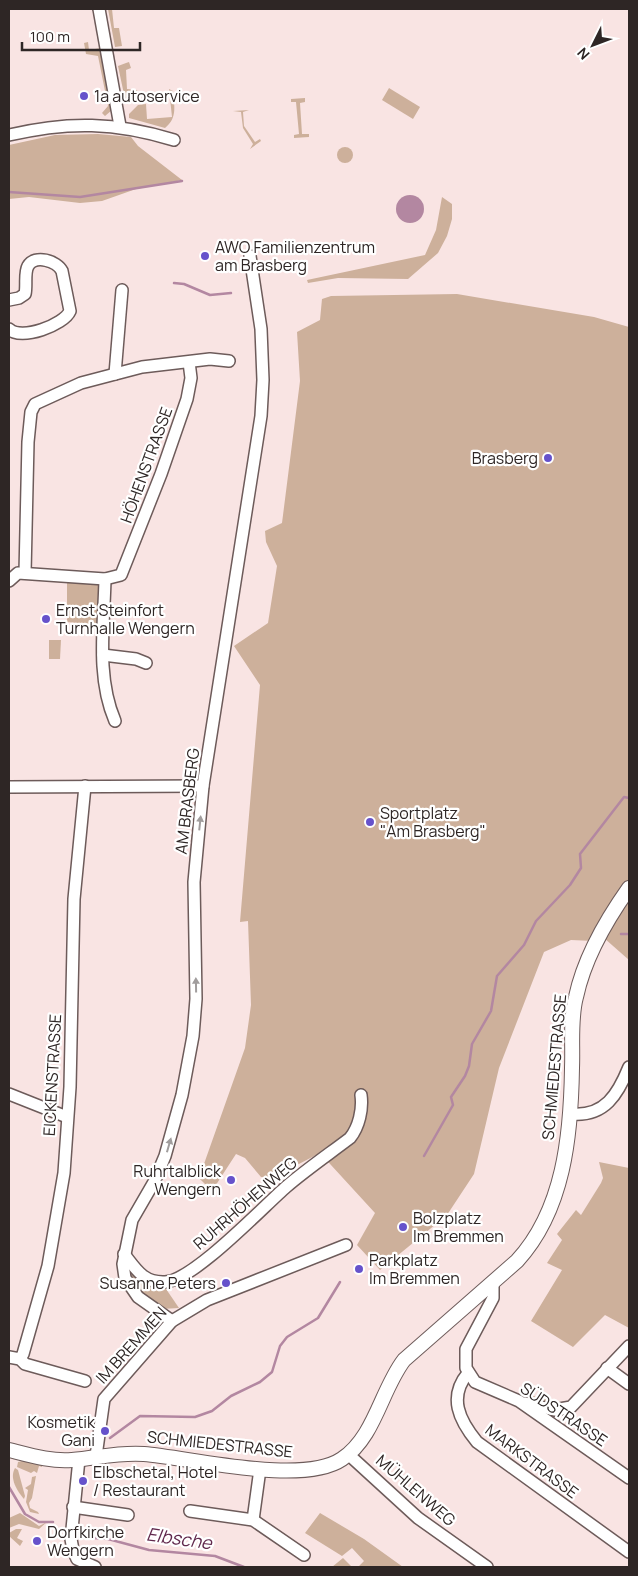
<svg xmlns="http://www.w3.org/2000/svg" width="638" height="1576" viewBox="0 0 638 1576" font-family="Manrope,sans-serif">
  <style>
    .green { fill: #cdb09b }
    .water { fill: #b387a1 }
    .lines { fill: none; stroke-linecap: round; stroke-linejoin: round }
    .stream { stroke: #b387a1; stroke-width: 2.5 }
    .minor-casing { stroke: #6d5b5a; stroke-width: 14 }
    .major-casing { stroke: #6d5b5a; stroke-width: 16 }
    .minor { stroke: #fff; stroke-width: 11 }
    .major { stroke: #fff; stroke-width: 14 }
    .oneway { fill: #a19d9d }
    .poi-dot { fill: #6652cb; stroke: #fff; stroke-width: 2 }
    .labels { text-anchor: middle; stroke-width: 4.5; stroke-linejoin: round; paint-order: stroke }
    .poi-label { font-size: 16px; fill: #2e2625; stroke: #fff; text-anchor: start }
    .street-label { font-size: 16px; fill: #2e2625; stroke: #fff }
    .water-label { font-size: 18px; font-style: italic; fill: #61294d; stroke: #fff }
  </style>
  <rect width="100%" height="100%" fill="#f9e4e3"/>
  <g class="green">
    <polygon points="108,9 112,9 114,28 119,28 122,46 115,47"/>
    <polygon points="88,42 89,50 101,48 112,110 105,116 102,113 108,106 98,56 86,54 84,43"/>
    <polygon points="126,63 129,62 131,68 126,70 127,89 137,90 139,96 125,99 118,66"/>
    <polygon points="389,88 420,107 413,119 382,100"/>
    <path d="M 169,89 L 173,91 C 174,105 178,118 165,128 L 129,118 L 129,114 L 138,105 L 146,104 L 147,119 L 172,117 Z"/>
    <polygon points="305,98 305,102 300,103 302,134 309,134 309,137 294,138 294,135 299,134 296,102 291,102 291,99"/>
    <polygon points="249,110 243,112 244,126 255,142 260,139 261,141 250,149 253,144 243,128 241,112 233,111"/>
    <polygon points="98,134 131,137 138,146 182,180 136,189 102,201 80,203 29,197 9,199 9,145 55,135"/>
    <circle cx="345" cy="155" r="8"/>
    <polygon points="442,197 452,204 452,219 447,236 438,253 408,279 338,278 308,283 307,280 425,255 436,230"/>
    <polygon points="457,294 594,317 629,327 629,885 594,941 571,940 544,952 499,1068 474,1174 447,1215 380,1270 357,1245 375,1213 320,1153 272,1178 261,1177 245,1158 236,1154 212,1191 199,1178 245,1048 251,1005 248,921 240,922 260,685 234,646 268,623 277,566 266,542 265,531 282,523 300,381 297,332 320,320 322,299 331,296"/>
    <polygon points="67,580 100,582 99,625 67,622"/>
    <polygon points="49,640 61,640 60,659 49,659"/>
    <polygon points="629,894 629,960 604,938"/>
    <polygon points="599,1162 629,1168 629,1328 605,1315 573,1347 531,1321 562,1270 547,1263 562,1240 557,1234 576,1210 581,1215 601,1183 603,1178"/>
    <polygon points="126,1266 164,1286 179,1308 162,1309 135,1288"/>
    <polygon points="525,1394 559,1402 575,1401 556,1405 522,1397"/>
    <polygon points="22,1461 42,1465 42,1467 39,1466 37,1473 34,1471 31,1473 17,1467 18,1462"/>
    <path d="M 15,1468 L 18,1470 L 25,1496 L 24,1499 C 17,1491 9,1478 15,1468 Z"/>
    <polygon points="36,1476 32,1498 29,1503 30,1508 38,1512 39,1514 30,1512 26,1502 28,1490 25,1488 31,1484 32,1477"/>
    <polygon points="20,1513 39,1526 47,1522 39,1529 19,1524 9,1528 9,1518"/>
    <polygon points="320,1513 364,1539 403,1567 358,1567 364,1561 352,1548 342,1556 305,1533"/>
    <polygon points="16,1529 22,1529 17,1538 23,1541 20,1546 9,1536 9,1533"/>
    <polygon points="343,1558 352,1567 332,1567"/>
  </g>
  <circle class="water" cx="410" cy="209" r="14"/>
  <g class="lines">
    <g class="stream">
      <polyline points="9,192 80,197 182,181"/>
      <polyline points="174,283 184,284 210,295 231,293"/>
      <polyline points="621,934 629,934"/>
      <polyline points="424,1156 453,1105 451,1097 465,1076 469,1066 472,1044 491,1011 497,976 524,945 536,921 570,885 581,868 580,854 624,797 629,798"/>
      <polyline points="110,1438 140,1416 195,1417 212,1411 231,1396 260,1382 272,1372 280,1346 287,1337 318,1318 340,1282"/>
      <polyline points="9,1487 25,1514 39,1522 53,1522"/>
      <polyline points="79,1537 108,1539 149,1550 215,1556 244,1567"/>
    </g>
    <defs>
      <g id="minor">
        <polyline points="99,9 120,126"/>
        <path d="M 9,135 C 69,121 115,122 174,140"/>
        <path d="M 9,300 L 19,298 L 25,294 C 27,286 24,273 28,266 C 35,254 57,261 62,271 L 70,311 C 64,325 21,341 9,329"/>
        <polyline points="115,374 122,290"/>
        <polyline points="25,573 28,442 31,412 35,404 81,383 142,367 210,359 229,361"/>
        <path d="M 105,579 C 104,626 96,677 115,721"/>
        <polyline points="9,581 18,573 105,579 121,575 161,474 187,399 191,378 189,362"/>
        <polyline points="103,655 136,659 146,663"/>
        <polyline points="9,787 203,786"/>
        <polyline points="9,1094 67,1117"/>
        <path d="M 571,1114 C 605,1117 618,1094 629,1067"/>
        <path d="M 124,1254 C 136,1269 143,1283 165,1282 C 193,1281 263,1207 286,1187 C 307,1169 329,1154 350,1138 C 359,1127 363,1109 361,1095"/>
        <polyline points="493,1282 493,1298 466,1349 466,1368 475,1382 519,1401 629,1478"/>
        <polyline points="172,1321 138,1297 125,1278 123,1264 132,1220 154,1182 165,1156 182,1095 193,1036 196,999 194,882 203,786 261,416 263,380 261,329 250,256"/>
        <polyline points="9,1357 20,1359 25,1364 85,1381"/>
        <polyline points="20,1359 23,1354 48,1266 64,1173 70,1087 74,899 85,786"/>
        <polyline points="607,1368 629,1384"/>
        <path d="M 468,1373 C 448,1397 459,1420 477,1442 L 629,1552"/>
        <polyline points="525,1403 554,1410 571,1407 629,1346"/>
        <polyline points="348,1454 418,1518 487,1567"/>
        <polyline points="96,1456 104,1399 172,1321 207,1300 346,1245"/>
        <polyline points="79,1459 71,1539 73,1550 77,1559 95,1567"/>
        <polyline points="73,1507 128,1515"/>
        <polyline points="190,1511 253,1520 304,1555"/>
        <polyline points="253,1520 260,1469"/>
      </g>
      <path id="major" d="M 9,1450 C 29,1455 52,1462 72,1460 C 97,1458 119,1452 144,1454 C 192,1458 302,1486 342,1459 C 375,1437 381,1390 404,1360 L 517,1261 C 564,1210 571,1135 572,1068 C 573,1045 570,1019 576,997 C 584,959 607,919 629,888"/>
    </defs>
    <use href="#minor" class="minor-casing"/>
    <use href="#major" class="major-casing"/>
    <use href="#minor" class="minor"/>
    <use href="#major" class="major"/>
  </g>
  <defs><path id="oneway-solid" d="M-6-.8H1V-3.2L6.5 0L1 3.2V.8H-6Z" transform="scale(1.25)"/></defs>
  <g class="oneway">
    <use href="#oneway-solid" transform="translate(200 823) rotate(-84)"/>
    <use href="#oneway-solid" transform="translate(196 985) rotate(-91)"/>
    <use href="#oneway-solid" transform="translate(169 1145) rotate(-74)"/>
  </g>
  <g class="poi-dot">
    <circle cx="84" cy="96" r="5"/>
    <circle cx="205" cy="256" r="5"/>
    <circle cx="548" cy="458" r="5"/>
    <circle cx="46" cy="619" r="5"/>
    <circle cx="370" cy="822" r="5"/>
    <circle cx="231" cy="1180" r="5"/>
    <circle cx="403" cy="1227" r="5"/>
    <circle cx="359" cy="1269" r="5"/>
    <circle cx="226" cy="1283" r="5"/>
    <circle cx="105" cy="1431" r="5"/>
    <circle cx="83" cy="1481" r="5"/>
    <circle cx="37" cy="1541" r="5"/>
  </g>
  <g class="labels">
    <g class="poi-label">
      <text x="94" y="102">1a autoservice</text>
      <text x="215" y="253">AWO Familienzentrum<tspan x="215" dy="18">am Brasberg</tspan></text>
      <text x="538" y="464" text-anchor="end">Brasberg</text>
      <text x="56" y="616">Ernst Steinfort<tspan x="56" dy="18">Turnhalle Wengern</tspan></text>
      <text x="380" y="819">Sportplatz<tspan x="380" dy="18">"Am Brasberg"</tspan></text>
      <text x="221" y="1177" text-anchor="end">Ruhrtalblick<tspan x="221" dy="18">Wengern</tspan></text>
      <text x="413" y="1224">Bolzplatz<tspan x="413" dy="18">Im Bremmen</tspan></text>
      <text x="369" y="1266">Parkplatz<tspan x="369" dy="18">Im Bremmen</tspan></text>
      <text x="216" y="1289" text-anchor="end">Susanne Peters</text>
      <text x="95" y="1428" text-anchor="end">Kosmetik<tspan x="95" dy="18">Gani</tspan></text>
      <text x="93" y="1478">Elbschetal, Hotel<tspan x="93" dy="18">/ Restaurant</tspan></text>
      <text x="47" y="1538">Dorfkirche<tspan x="47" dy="18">Wengern</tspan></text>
    </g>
    <g class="street-label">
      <text transform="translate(146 465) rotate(-70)" y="6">HÖHENSTRASSE</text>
      <text transform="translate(187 801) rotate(-83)" y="6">AM BRASBERG</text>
      <text transform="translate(554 1067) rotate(-85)" y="6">SCHMIEDESTRASSE</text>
      <text transform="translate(52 1075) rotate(-87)" y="6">EICKENSTRASSE</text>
      <text transform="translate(245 1203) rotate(-41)" y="6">RUHRHÖHENWEG</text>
      <text transform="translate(131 1345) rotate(-48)" y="6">IM BREMMEN</text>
      <text transform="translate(564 1414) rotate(34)" y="6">SÜDSTRASSE</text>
      <text transform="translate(220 1444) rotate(6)" y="6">SCHMIEDESTRASSE</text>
      <text transform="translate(532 1461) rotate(37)" y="6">MARKSTRASSE</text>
      <text transform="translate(416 1490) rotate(41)" y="6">MÜHLENWEG</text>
    </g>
    <g class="water-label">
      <text transform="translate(179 1539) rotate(8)" y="6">Elbsche</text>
    </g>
  </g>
  <rect width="638" height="1576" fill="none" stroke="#2e2625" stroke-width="20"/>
  <g transform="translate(593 45) rotate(228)" stroke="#ffffff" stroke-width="4" paint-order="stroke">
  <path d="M0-4L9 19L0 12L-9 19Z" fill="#2e2625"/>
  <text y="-8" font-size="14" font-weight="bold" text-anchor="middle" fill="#2e2625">N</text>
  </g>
  <path d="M22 42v8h118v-8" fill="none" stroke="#2e2625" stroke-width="2.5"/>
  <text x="30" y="42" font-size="15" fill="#2e2625" stroke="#ffffff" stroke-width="4" paint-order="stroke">100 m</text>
</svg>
